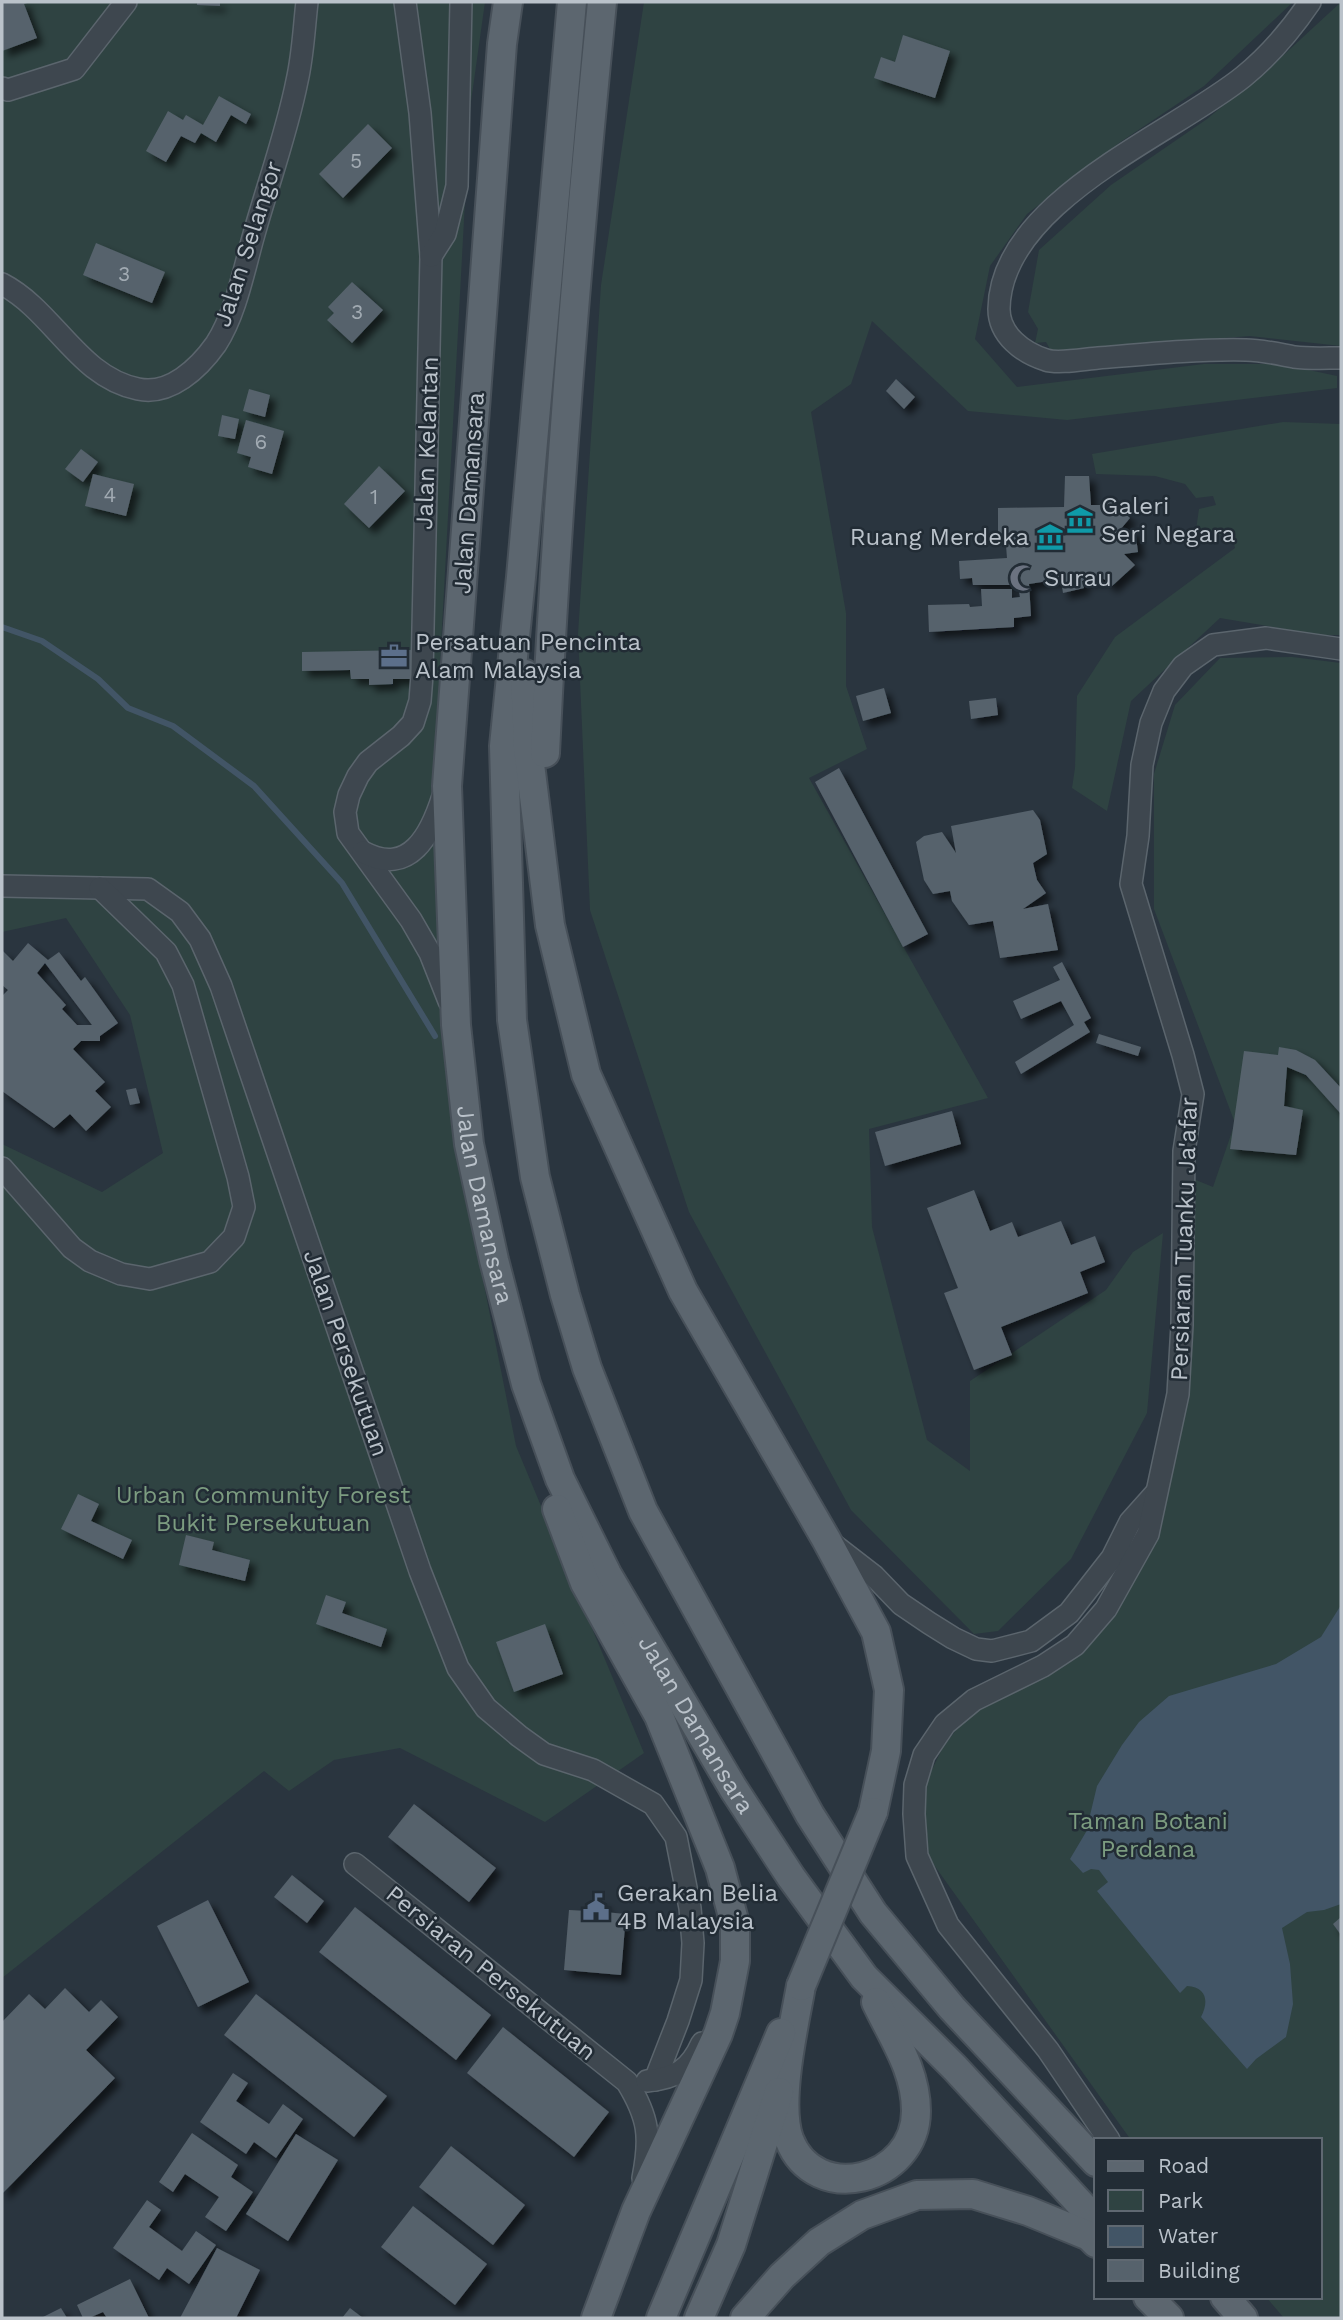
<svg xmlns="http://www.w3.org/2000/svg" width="1343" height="2320" viewBox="0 0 1343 2320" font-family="'Work Sans',sans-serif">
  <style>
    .green { fill: #2f4342 }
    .water { fill: #425566 }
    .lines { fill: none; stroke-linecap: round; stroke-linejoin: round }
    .stream { stroke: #425566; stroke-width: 6 }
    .building { fill: #56626c; fill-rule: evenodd; filter: url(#shadow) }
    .minor-casing { stroke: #5b656d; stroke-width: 24 }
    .major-casing { stroke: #475059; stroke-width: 32 }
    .minor { stroke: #3e474f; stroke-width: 21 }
    .major { stroke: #5c666f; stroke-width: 28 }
    .major-bridge-casing { stroke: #475059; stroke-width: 32; stroke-linecap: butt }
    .major-bridge { stroke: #5c666f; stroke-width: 28 }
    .labels { text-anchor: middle; stroke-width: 5; stroke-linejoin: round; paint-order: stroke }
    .number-label { font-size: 21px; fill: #a1aab2 }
    .street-label { font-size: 24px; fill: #bac2ca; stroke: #222c35 }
    .poi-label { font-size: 24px; fill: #bac2ca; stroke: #222c35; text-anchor: start }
    .park-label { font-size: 24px; fill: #7c9c80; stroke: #222c35 }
  </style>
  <defs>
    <filter id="shadow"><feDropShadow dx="6" dy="6" stdDeviation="3.5" flood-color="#0009"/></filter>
  </defs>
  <rect width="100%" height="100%" fill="#2a353f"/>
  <g class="green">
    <polygon points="2,2 485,2 470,109 437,720 442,1022 456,1144 516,1446 644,1753 545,1822 400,1748 334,1760 289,1791 264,1771 2,1978 2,1144 102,1192 163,1153 130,1015 66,918 2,932"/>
    <polygon points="644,2 1293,2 1204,86 1119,143 1027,214 990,266 975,339 1017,387 1204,364 1281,364 1337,376 1337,388 1067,420 968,411 872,321 851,384 811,412 846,613 846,686 867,749 809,778 988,1098 869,1129 872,1227 927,1440 970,1471 970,1381 1106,1290 1133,1252 1163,1233 1147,1413 1071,1559 998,1631 974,1634 851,1510 689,1212 590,910 578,634 601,285"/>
    <polygon points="1341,2 1341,346 1250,336 1051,351 1046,342 1035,343 1038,329 1028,312 1039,250 1111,185 1207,119 1276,62"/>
    <polygon points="1283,422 1341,424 1341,635 1320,635 1220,618 1131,701 1107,811 1072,788 1075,768 1077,696 1115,637 1235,548 1232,535 1212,535 1196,530 1199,509 1216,505 1213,496 1196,498 1185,484 1155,476 1096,474 1092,454"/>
    <polygon points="1292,657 1341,663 1341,2318 1284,2318 1266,2297 1320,2297 1320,2140 1131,2140 929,1858 923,1788 943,1747 967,1716 1115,1611 1161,1530 1189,1385 1191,1178 1213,1187 1235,1123 1154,909 1154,774 1175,705 1220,658"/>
  </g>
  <path class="water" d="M 1341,1605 L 1341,1904 L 1324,1910 L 1307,1912 L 1282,1928 L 1290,1964 L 1293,2004 L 1286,2037 L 1256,2059 L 1247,2069 L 1201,2017 C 1209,2002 1207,1987 1187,1986 L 1180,1993 L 1097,1891 L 1108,1882 L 1099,1870 L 1091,1869 L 1083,1873 L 1070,1859 L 1086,1832 L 1097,1786 L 1122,1745 L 1139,1722 L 1169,1696 L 1276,1664 L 1321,1637 Z"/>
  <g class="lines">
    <polyline class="stream" points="2,627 42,641 98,679 128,708 173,726 254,786 342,883 435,1036"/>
  </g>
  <g class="building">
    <polygon points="2,2 30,2 24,4 37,38 2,51"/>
    <polygon points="197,2 220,2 220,6 197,5"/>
    <polygon points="903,35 950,51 935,98 874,78 881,57 895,62"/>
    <polygon points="219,96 251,114 246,124 231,115 216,142 201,133 195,143 181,136 166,162 146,151 168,111 183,120 186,115 203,125"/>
    <polygon points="368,124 392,148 343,198 319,174"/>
    <polygon points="96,243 165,272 152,303 83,275"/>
    <polygon points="352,282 383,310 352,343 327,320 334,313 328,307"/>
    <polygon points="896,379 915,397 904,409 886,391"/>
    <polygon points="249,389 270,395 265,417 243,411"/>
    <polygon points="222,415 239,419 235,439 218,436"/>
    <polygon points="246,420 284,431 272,474 248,467 251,457 237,453"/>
    <polygon points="81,449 98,462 83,482 65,469"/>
    <polygon points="379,466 405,491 369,528 344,504"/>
    <polygon points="93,474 134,484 126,516 85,506"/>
    <polygon points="1065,476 1089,476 1091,505 1100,505 1108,497 1130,518 1120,530 1135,530 1138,552 1124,554 1135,565 1111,587 1104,579 1082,581 1084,588 1063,593 1061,579 1029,584 1031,616 1014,618 1014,627 929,632 928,605 969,604 970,607 982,606 981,589 1012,589 1012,598 1020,597 1018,585 973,585 972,578 960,579 959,561 1007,558 1005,533 998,534 998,508 1064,507"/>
    <polygon points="411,650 412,679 393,679 393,684 369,685 369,679 351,679 350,670 302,671 302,652"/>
    <polygon points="884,688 891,713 863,721 856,696"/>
    <polygon points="996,698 998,715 971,719 969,701"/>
    <polygon points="839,768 928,934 903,947 815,782"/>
    <polygon points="1033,810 1040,820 1047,854 1033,863 1037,880 1046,893 1023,909 1048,904 1058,950 1000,958 993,921 969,925 952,901 950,891 933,894 924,880 916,842 924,836 942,832 956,853 951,826"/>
    <path d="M 28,943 L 48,960 L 59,952 L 81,981 L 85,977 L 118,1023 L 100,1036 L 100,1041 L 81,1041 L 73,1049 L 105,1082 L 95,1091 L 111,1107 L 86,1131 L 70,1114 L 54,1128 L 2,1091 L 2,996 L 8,990 L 2,985 L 2,950 L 13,961 ZM 45,963 L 67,992 L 92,1025 L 77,1025 L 62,1009 L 66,1005 L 37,973 Z"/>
    <polygon points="1062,962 1091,1018 1084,1022 1090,1032 1021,1074 1015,1062 1074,1025 1061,1001 1021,1019 1013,1001 1060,980 1053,967"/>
    <polygon points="1099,1034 1141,1047 1138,1056 1096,1043"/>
    <polygon points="1279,1047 1296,1050 1315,1060 1341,1088 1341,1114 1306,1075 1287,1067 1284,1106 1303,1110 1296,1155 1230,1149 1244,1051 1278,1055"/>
    <polygon points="136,1088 140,1103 130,1105 126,1090"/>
    <polygon points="952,1111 961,1144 885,1166 875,1132"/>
    <polygon points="974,1190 990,1231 1012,1222 1018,1237 1061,1221 1071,1245 1095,1236 1105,1262 1080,1272 1088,1293 1001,1327 1012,1355 974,1370 944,1293 958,1288 927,1208"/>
    <polygon points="78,1494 99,1504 91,1521 132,1540 123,1559 61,1529"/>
    <polygon points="186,1535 214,1542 212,1550 250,1560 245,1581 179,1565"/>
    <polygon points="326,1595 346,1602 342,1613 387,1629 381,1647 316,1624"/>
    <polygon points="545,1624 563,1674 514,1692 496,1642"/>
    <polygon points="414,1804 496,1868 469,1902 388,1837"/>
    <polygon points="292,1875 324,1901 307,1923 274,1897"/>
    <polygon points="208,1900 249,1982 198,2007 157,1926"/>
    <polygon points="590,1901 605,1903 604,1912 626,1914 621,1975 564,1970 569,1910 589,1911"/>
    <polygon points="355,1907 491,2015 456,2060 319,1952"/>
    <polygon points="1341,1917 1341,1935 1333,1924"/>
    <polygon points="65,1988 89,2012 101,2000 118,2017 86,2050 115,2078 2,2194 2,2022 29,1994 45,2009"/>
    <polygon points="256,1994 387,2096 354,2137 224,2035"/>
    <polygon points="503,2027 609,2112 574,2157 467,2073"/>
    <polygon points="233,2073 248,2083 236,2101 269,2124 283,2104 303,2119 276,2158 254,2142 246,2154 200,2122"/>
    <polygon points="192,2133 238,2165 231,2177 253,2192 226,2231 205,2217 219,2197 185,2174 173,2192 159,2182"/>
    <polygon points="296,2134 338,2160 288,2241 246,2214"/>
    <polygon points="451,2146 525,2205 493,2245 419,2187"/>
    <polygon points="147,2200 161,2210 149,2227 182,2251 196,2231 216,2245 189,2284 167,2268 159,2280 113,2248"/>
    <polygon points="413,2206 487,2264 455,2305 381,2247"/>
    <polygon points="217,2248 260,2270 236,2318 180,2318"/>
    <polygon points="130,2279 149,2318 107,2318 103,2312 89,2318 83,2318 77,2305"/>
    <polygon points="61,2308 67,2318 41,2318"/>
    <polygon points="350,2308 363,2318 342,2318"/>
  </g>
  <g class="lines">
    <defs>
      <g id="minor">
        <polyline points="405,2 420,113 431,256 422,675 420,701 413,723 401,736 368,762 358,776 349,795 345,812 348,833 411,920 430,953 449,1001"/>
        <path d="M 1310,2 C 1291,30 1270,55 1243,77 C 1171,135 1000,202 999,309 C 999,335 1023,353 1046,360 C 1058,364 1085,359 1098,358 C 1147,354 1197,349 1246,350 C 1262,350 1278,354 1294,357 C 1309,359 1326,358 1341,358"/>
        <polyline points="2,88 8,90 74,69 126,2"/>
        <polyline points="431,256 445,234 457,186 461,2"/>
        <path d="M 2,284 C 54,311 78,377 138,389 C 170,396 199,368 216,344 C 236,313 244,269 254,234 C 268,184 287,132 297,81 C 303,55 304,28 307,2"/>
        <path d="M 363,852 C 410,877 431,834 443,796"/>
        <polyline points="2,886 148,889 180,912 200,939 221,986 420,1571 458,1668 486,1708 519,1736 544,1754 593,1770 653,1804 676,1837 690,1908 693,1943 691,1980 678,2021 655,2080"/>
        <polyline points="2,1168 72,1248 90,1261 121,1274 150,1279 210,1262 234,1237 244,1207 238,1177 183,985 166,952 100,888"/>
        <polyline points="830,1542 874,1576 901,1604 929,1623 953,1638 976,1649 992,1651 1031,1641 1069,1613 1112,1558 1130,1522 1155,1494"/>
        <path d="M 355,1864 L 627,2082 C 649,2118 651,2137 643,2178"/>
        <path d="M 647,2081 C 676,2078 690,2070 702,2043"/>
        <polyline points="1109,2140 1048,2050 948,1925 917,1856 914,1814 915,1785 924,1755 945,1724 974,1700 1043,1666 1075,1645 1106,1609 1148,1534 1178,1394 1182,1325 1184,1151 1193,1094 1183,1055 1131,884 1138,836 1142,765 1151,723 1164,691 1183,666 1213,645 1266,638 1341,649"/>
      </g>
      <g id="major">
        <path id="s1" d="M 508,2 L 502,44 L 447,786 L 456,1025 L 469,1144 L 494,1260 L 526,1384 L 560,1479 L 607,1574 L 733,1788 L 791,1877 L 864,1977 L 955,2068 L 1096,2221"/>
        <polyline points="572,2 521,577 504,746 512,1020 535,1177 565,1295 587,1368 643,1511 810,1815 873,1913 952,2008 1096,2162"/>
        <polyline points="525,674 528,748 550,925 586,1074 683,1291 826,1539 876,1632 889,1690 886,1751 873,1812"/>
        <path d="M 545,753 C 557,502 577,252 602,2"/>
        <polyline points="557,1509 585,1583 659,1716 720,1868 735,1924 735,1961 725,2013 718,2034 636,2211 596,2318"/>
        <path d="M 801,1986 C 794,2025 776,2102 789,2139 C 815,2207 916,2181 916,2111 C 916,2070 893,2038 876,2002"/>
        <polyline points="1148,2297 1169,2318"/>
        <polyline points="1225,2297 1243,2318"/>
        <polyline points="661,2318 781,2033"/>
        <polyline points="699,2318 731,2245 779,2092"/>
        <polyline points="745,2318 782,2276 819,2242 862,2215 917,2195 973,2194 1028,2211 1089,2236 1096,2243"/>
      </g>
    </defs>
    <use href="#minor" class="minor-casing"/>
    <use href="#major" class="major-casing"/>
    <use href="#minor" class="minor"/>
    <use href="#major" class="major"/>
    <defs>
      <polyline id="major-bridge" points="801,1986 873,1812"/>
    </defs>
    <use href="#major-bridge" class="major-bridge-casing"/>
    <use href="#major-bridge" class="major-bridge"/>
  </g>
  <defs>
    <symbol id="museum-bare" viewBox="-9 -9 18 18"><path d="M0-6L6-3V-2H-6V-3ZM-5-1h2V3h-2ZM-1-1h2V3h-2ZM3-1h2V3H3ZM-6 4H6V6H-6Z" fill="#0f9aa8" stroke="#222c35" stroke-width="2.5" paint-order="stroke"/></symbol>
    <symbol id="mosque-bare" viewBox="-9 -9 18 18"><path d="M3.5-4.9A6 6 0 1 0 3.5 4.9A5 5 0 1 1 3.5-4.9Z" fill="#6b7280" stroke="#222c35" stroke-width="2.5" paint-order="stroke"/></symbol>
    <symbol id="office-bare" viewBox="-9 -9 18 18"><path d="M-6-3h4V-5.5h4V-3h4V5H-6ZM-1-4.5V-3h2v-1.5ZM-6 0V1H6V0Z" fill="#5c6f8a" stroke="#222c35" stroke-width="2.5" paint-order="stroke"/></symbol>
    <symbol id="civic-bare" viewBox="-9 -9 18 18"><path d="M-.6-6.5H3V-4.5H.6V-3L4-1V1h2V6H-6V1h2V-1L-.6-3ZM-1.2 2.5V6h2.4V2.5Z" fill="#5c6f8a" stroke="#222c35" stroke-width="2.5" paint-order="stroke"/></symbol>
  </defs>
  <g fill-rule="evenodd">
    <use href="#museum-bare" x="1061" y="501" width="38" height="38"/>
    <use href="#museum-bare" x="1031" y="518" width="38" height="38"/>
    <use href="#mosque-bare" x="1004" y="559" width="38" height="38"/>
    <use href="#office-bare" x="375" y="637" width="38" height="38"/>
    <use href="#civic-bare" x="577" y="1888" width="38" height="38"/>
  </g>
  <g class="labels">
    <g class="number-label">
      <text x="356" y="168">5</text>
      <text x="124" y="281">3</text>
      <text x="357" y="319">3</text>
      <text x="261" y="449">6</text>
      <text x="110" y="502">4</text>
      <text x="374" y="504">1</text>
    </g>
    <g class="street-label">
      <text transform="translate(248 244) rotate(-72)" y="8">Jalan Selangor</text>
      <text transform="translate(427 443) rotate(-88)" y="8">Jalan Kelantan</text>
      <text transform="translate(469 493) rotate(-86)" y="8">Jalan Damansara</text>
      <text dy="8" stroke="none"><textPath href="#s1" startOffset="1208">Jalan Damansara</textPath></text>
      <text transform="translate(1184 1239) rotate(-88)" y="8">Persiaran Tuanku Ja'afar</text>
      <text transform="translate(346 1353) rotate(71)" y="8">Jalan Persekutuan</text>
      <text dy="8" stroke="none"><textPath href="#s1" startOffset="1774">Jalan Damansara</textPath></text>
      <text transform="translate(491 1973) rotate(39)" y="8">Persiaran Persekutuan</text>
    </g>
    <g class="poi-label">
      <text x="1101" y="514">Galeri<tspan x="1101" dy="28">Seri Negara</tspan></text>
      <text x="1029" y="545" text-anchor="end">Ruang Merdeka</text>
      <text x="1044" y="586">Surau</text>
      <text x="415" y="650">Persatuan Pencinta<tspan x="415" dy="28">Alam Malaysia</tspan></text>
      <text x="617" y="1901">Gerakan Belia<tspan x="617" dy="28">4B Malaysia</tspan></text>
    </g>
    <g class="park-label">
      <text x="263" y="1503">Urban Community Forest<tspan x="263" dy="28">Bukit Persekutuan</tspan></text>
      <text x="1148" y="1829">Taman Botani<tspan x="1148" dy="28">Perdana</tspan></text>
    </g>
  </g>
  <rect width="1343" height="2320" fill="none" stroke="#bac2ca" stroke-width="7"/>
  <rect x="1094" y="2138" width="228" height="161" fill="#222c35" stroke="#5f6871" stroke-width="2"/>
  <rect x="1108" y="2161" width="35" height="10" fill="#5c666f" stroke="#5f6871" stroke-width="2"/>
  <text x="1158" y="2173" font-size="21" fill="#bac2ca">Road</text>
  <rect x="1108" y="2190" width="35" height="21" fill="#2f4342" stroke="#5f6871" stroke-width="2"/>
  <text x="1158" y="2208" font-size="21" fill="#bac2ca">Park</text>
  <rect x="1108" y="2226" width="35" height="21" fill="#425566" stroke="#5f6871" stroke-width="2"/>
  <text x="1158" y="2243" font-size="21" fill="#bac2ca">Water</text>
  <rect x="1108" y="2260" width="35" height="21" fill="#56626c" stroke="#5f6871" stroke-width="2"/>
  <text x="1158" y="2278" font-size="21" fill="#bac2ca">Building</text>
</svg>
